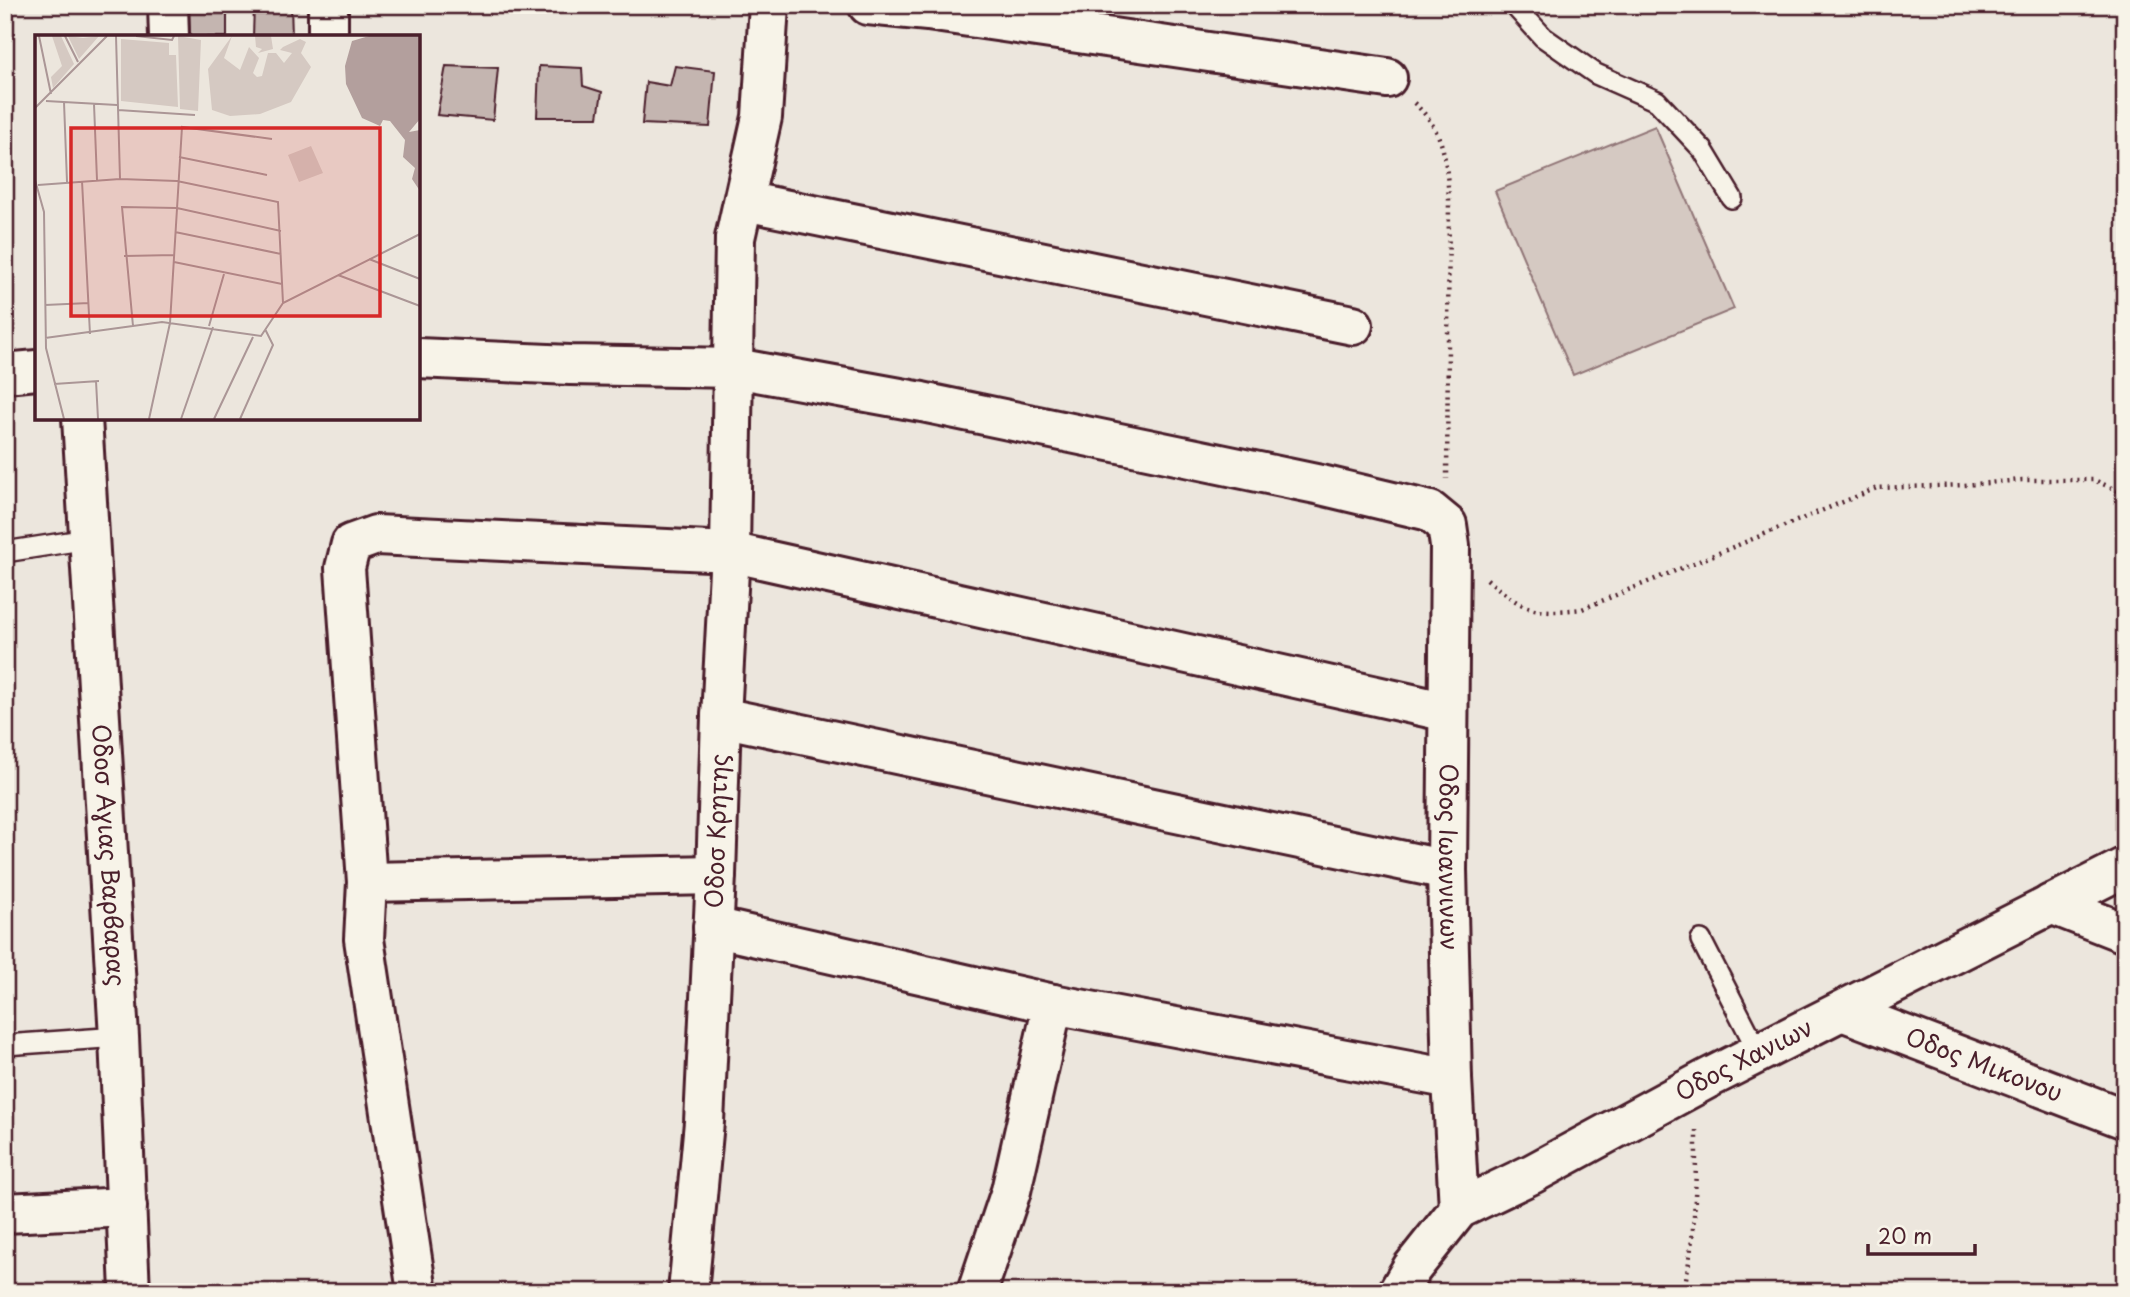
<svg xmlns="http://www.w3.org/2000/svg" width="2130" height="1297" viewBox="0 0 2130 1297" font-family="'Playpen Sans',sans-serif">
  <style>
    .green { fill: #d5c9c2; stroke: #907476; stroke-width: 2 }
    .building { fill: #c4b5b0; stroke: #4a1f2b; stroke-width: 2 }
    .lines { fill: none; stroke-linecap: round; stroke-linejoin: round }
    .lane-casing { stroke: #4a1f2b; stroke-width: 24 }
    .street-casing { stroke: #4a1f2b; stroke-width: 44 }
    .path { stroke: #4a1f2b; stroke-width: 4.5; stroke-dasharray: 2 5; stroke-linecap: butt }
    .lane { stroke: #f7f3e8; stroke-width: 19 }
    .street { stroke: #f7f3e8; stroke-width: 38 }
    .labels { text-anchor: middle; stroke-width: 5; stroke-linejoin: round; paint-order: stroke }
    .street-label { font-size: 24px; fill: #4a1f2b; stroke: #f7f3e8 }
    .inset-road { fill: none; stroke: #ab9696; stroke-width: 2 }
    .view { fill: #d62828; fill-opacity: 0.15; stroke: #d62828; stroke-width: 3.5 }
    .inset-edge { fill: none; stroke: #4a1f2b; stroke-width: 3.5 }
  </style>
  <rect width="100%" height="100%" fill="#ece6dd"/>
  <filter id="ink" filterUnits="userSpaceOnUse"><feTurbulence type="fractalNoise" baseFrequency=".0143" numOctaves="2"/><feDisplacementMap in="SourceGraphic" scale="14" xChannelSelector="R" yChannelSelector="G"/><feConvolveMatrix kernelMatrix="1 2 1 2 8 2 1 2 1" color-interpolation-filters="sRGB"/></filter>
  <g filter="url(#ink)">
    <polygon class="green" points="1655,126 1734,309 1573,375 1495,191"/>
    <g class="building">
      <polygon points="189,5 227,5 227,37 190,37"/>
      <polygon points="254,5 291,5 292,37 253,37"/>
      <polygon points="446,66 498,68 493,120 437,115"/>
      <polygon points="539,66 582,68 583,86 602,92 598,117 537,117"/>
      <polygon points="675,66 715,71 710,127 642,124 646,82 670,86"/>
    </g>
    <g class="lines">
      <defs>
        <g id="lane">
          <polyline points="1514,5 1543,37 1596,74 1657,101 1703,150 1732,198"/>
          <polyline points="5,552 88,539"/>
          <polyline points="1701,940 1759,1053"/>
          <polyline points="5,1045 119,1037"/>
        </g>
        <g id="street">
          <polyline points="168,5 169,37"/>
          <polyline points="328,5 328,37"/>
          <polyline points="868,5 928,11 1387,78"/>
          <polyline points="744,201 1353,325"/>
          <path id="s1" d="M 418,358 L 570,365 L 735,368 L 922,402 L 1321,485 L 1430,511 L 1447,525 L 1450,546 L 1447,870 L 1452,1079 L 1459,1209"/>
          <polyline points="5,373 37,370"/>
          <path id="s2" d="M 82,418 L 119,1037 L 130,1292"/>
          <polyline points="721,717 1447,870"/>
          <polyline points="367,882 716,875"/>
          <polyline points="2051,904 2125,933"/>
          <polyline points="713,927 1053,1004 1452,1079"/>
          <path id="s3" d="M 1842,1011 L 2125,1119"/>
          <polyline points="5,1213 127,1207"/>
          <polyline points="417,1292 364,939 367,882 345,568 351,544 376,535 730,552 1448,712"/>
          <path id="s4" d="M 688,1292 L 704,1122 L 716,875 L 721,717 L 730,552 L 735,238 L 762,117 L 769,5"/>
          <polyline points="977,1292 1011,1191 1053,1004"/>
          <path id="s5" d="M 1398,1292 L 1412,1268 L 1459,1209 L 1532,1174 L 1707,1079 L 2125,867"/>
        </g>
      </defs>
      <use href="#lane" class="lane-casing"/>
      <use href="#street" class="street-casing"/>
      <g class="path">
        <path d="M 1414,103 C 1445,131 1446,159 1449,199 L 1447,479"/>
        <path d="M 1487,579 C 1524,611 1533,614 1582,609 L 1877,488 L 1964,485 L 2022,480 L 2094,480 L 2125,494"/>
        <path d="M 1683,1292 C 1696,1238 1696,1181 1696,1126"/>
      </g>
      <use href="#lane" class="lane"/>
      <use href="#street" class="street"/>
    </g>
  </g>
  <g class="labels">
    <g class="street-label">
      <text dy="8" stroke="none"><textPath href="#s4" startOffset="462">Οδοσ Κρητης</textPath></text>
      <text dy="8" stroke="none"><textPath href="#s2" startOffset="438">Οδοσ Αγιας Βαρβαρας</textPath></text>
      <text dy="8" stroke="none"><textPath href="#s1" startOffset="1381">Οδος Ιωαννινων</textPath></text>
      <text dy="8" stroke="none"><textPath href="#s5" startOffset="425">Οδος Χανιων</textPath></text>
      <text dy="8" stroke="none"><textPath href="#s3" startOffset="152">Οδος Μικονου</textPath></text>
    </g>
  </g>
  <g transform="translate(35 35)">
    <rect width="385" height="385" fill="#ece6dd"/>
    <path d="M 17,1 L 26,1 L 39,29 L 18,53 L 16,42 L 27,31 ZM 33,1 L 48,3 L 64,1 L 44,24 ZM 143,1 L 166,5 L 163,76 L 145,74 ZM 197,1 L 189,23 L 205,35 L 214,12 L 224,23 L 218,38 L 222,42 L 227,41 L 233,18 L 241,18 L 249,28 L 257,18 L 245,15 L 248,12 L 265,4 L 271,7 L 266,18 L 276,32 L 256,67 L 225,79 L 195,81 L 177,75 L 173,34 ZM 220,1 L 236,1 L 238,14 L 223,18 L 227,14 L 221,12 ZM 86,4 L 134,8 L 134,20 L 141,20 L 143,72 L 86,66 ZM 276,111 L 288,138 L 264,147 L 253,120 Z" fill="#d5c9c2"/>
    <path d="M 334,1 L 385,1 L 385,84 L 374,97 L 385,95 L 385,156 L 377,144 L 380,133 L 368,122 L 370,105 L 355,86 L 348,85 L 345,91 L 327,83 L 311,49 L 310,31 L 317,6 Z" fill="#b39f9d"/>
    <path class="inset-road" d="M 4,1 L 16,59M 30,1 L 43,27M 81,1 L 85,144M 101,1 L 137,5 L 139,1M 11,66 L 82,70M 29,67 L 32,147M 59,69 L 62,145M 0,73 L 72,1M 83,75 L 160,80M 144,122 L 232,140M 0,145 L 9,177 L 11,313 L 29,384M 47,146 L 55,299M 3,150 L 85,144 L 142,146 L 243,167 L 248,268M 140,197 L 246,219M 89,221 L 140,220M 334,224 L 385,244M 139,227 L 247,249M 303,240 L 385,271M 10,270 L 54,268M 98,291 L 87,172 L 142,173 L 246,196M 174,291 L 189,239M 10,303 L 127,287 L 226,301 L 248,268 L 385,199M 61,346 L 63,384M 19,349 L 64,346M 114,384 L 135,288 L 147,92 L 237,104M 146,384 L 178,292M 179,384 L 218,302M 205,384 L 238,310 L 230,294"/>
    <path class="view" d="M 36,93 L 345,93 L 345,281 L 36,281 Z"/>
    <rect width="385" height="385" class="inset-edge"/>
  </g>
  <rect width="2130" height="1297" fill="none" stroke="#f7f3e8" stroke-width="28"/>
  <rect x="14" y="14" width="2102" height="1269" fill="none" stroke="#4a1f2b" stroke-width="2.5" filter="url(#ink)"/>
  <path d="M1868 1244v10h107v-10" fill="none" stroke="#4a1f2b" stroke-width="3.5"/>
  <text x="1878" y="1244" font-size="21" fill="#4a1f2b" stroke="#f7f3e8" stroke-width="5" paint-order="stroke">20 m</text>
</svg>
